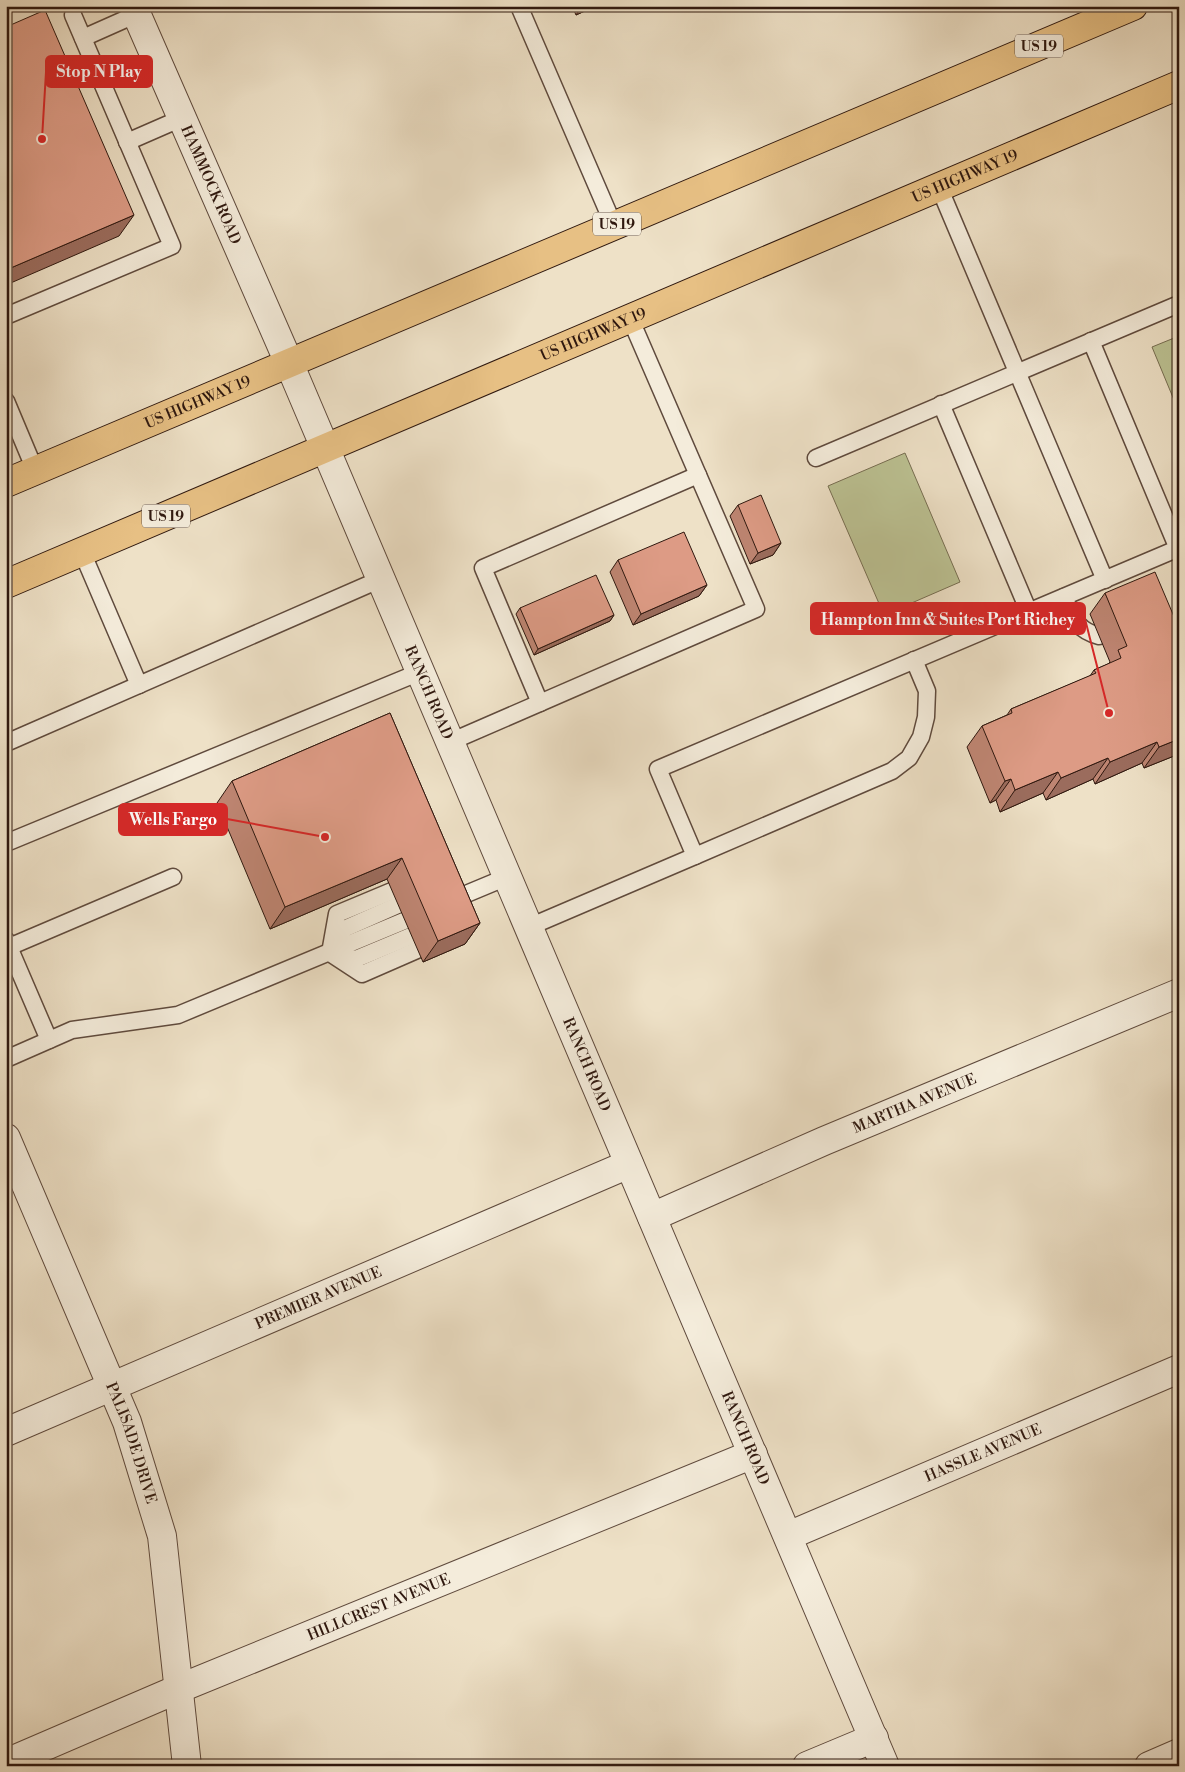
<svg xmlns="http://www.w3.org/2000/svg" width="1185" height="1772" viewBox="0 0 1185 1772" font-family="'Libre Bodoni',serif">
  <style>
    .green { fill: #bcc293; stroke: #766d51 }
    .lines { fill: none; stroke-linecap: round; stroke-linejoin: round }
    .service-casing { stroke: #5f4a3d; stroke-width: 19 }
    .minor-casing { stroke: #5f4a3d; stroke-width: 30 }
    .tertiary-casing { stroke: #5f4a3d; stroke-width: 30 }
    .trunk-casing { stroke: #2f180f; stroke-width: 30 }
    .service { stroke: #f4ecdb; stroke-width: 16 }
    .minor { stroke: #f4ecdb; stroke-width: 28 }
    .tertiary { stroke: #f4ecdb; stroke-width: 28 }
    .trunk { stroke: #e7c084; stroke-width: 28 }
    .wall { fill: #be8572; stroke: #2f180f }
    .shaded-wall { fill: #9b6c5d; stroke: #2f180f }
    .building { fill: #dd9b85; stroke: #2f180f }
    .labels { text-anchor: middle; stroke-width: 5; stroke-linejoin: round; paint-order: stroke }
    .shield { fill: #f4ecdb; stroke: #6a584c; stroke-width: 1 }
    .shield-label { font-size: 14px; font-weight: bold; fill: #2f180f }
    .street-label { font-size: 15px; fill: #2f180f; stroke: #f4ecdb }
    .leader { fill: none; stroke: #d62828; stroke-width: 2 }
    .callout-dot { fill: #d62828; stroke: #f4ecdb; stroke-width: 2 }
    .callout { fill: #d62828; stroke: #d62828; stroke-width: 2 }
    .callout-label { font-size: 16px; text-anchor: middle; font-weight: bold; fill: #fff }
  </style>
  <rect width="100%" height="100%" fill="#eee1c7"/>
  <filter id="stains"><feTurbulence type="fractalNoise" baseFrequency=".004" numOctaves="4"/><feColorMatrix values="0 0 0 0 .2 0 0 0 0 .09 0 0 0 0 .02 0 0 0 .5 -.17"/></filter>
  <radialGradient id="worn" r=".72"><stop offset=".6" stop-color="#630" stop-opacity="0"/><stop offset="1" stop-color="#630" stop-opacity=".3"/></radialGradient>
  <g class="green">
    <polygon points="1179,336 1179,412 1152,347"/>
    <polygon points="905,453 960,582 884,615 828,486"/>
  </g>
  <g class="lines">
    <defs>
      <g id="service">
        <polyline points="519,6 614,226"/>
        <polyline points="83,38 137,14"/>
        <polyline points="127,142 182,118"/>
        <polyline points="939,187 1105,580"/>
        <polyline points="6,316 172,246 73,15"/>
        <polyline points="1091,341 1178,549"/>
        <polyline points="6,401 35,470"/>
        <polyline points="941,404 1029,612"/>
        <polyline points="816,458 1179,304"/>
        <polyline points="82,552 139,685"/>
        <path d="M 1064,597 C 1073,617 1076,630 1099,636"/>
        <polyline points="540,703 483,568 698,475"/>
        <polyline points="450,742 756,609 630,318"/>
        <polyline points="6,743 381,579"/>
        <polyline points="6,843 420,672"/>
        <polyline points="695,856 892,771 909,758 921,737 926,717 927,691 914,660"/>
        <polyline points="447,902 507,877"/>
        <polyline points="529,927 695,856 658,769 1179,548"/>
        <polyline points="6,940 49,1040"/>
        <polyline points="334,945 344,929 398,905"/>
        <polyline points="9,947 173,877"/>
        <polyline points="330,953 337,914 392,891"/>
        <polyline points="330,953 362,974 417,950"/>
        <polyline points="339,955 356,959 411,936"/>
        <polyline points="6,1059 72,1030 178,1015 404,921"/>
      </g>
      <g id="minor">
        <path id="s1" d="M 133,6 L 289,363"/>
        <path id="s2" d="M 6,1138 L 127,1422 L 162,1536 L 187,1766"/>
        <path id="s3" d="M 652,1217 L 824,1141 L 1179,993"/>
        <path id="s4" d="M 6,1432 L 629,1164"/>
        <path id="s5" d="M 788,1536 L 1179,1369"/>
        <path id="s6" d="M 6,1763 L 178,1689 L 753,1454"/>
        <polyline points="807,1766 874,1738"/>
        <polyline points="1149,1766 1179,1753"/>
      </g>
      <g id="tertiary">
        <path id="s7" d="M 289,363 L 885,1766"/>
      </g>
      <g id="trunk">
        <path id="s8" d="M 6,483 L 1133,6"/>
        <path id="s9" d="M 6,584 L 1179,85"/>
      </g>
    </defs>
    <use href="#service" class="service-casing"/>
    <use href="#minor" class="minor-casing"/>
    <use href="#tertiary" class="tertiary-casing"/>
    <use href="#trunk" class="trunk-casing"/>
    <use href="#service" class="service"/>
    <use href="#minor" class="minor"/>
    <use href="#tertiary" class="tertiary"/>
    <use href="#trunk" class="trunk"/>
  </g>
  <g class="wall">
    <polygon points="572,6 596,6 576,15"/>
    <polygon points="738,505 781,543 773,555 750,564 730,516"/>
    <polygon points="618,560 707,585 699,596 633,625 610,572"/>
    <polygon points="1105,593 1179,754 1144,768 1142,763 1095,784 1093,779 1046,800 1043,793 1000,812 996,800 990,803 967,747 982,726 1007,715 1011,709 1090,676 1094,670 1108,664 1110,662 1090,614"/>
    <polygon points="520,608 614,615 610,621 534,655 516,614"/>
    <polygon points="390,713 480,923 465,944 423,962 387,879 270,929 217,803 232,781"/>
  </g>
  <g class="shaded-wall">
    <polygon points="582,6 596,6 576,15"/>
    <polygon points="134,215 119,236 6,285 6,270"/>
    <polygon points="781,543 773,555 750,564 758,553"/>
    <polygon points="707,585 699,596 633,625 641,614"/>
    <polygon points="614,615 610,621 534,655 538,649"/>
    <polygon points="1179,739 1179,754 1144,768 1159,747"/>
    <polygon points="1157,742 1142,763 1095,784 1110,762"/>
    <polygon points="1108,758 1093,779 1046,800 1061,778"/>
    <polygon points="1058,772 1043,793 1000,812 1015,790"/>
    <polygon points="1011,779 996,800 990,803 1005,781"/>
    <polygon points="402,858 387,879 270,929 285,907"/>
    <polygon points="480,923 465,944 423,962 438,941"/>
  </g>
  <g class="building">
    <polygon points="45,10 134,215 6,270 6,27"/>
    <polygon points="761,495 781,543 758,553 738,505"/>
    <polygon points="684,532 707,585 641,614 618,560"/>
    <polygon points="1155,572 1178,626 1179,626 1179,739 1159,747 1157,742 1110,762 1108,758 1061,778 1058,772 1015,790 1011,779 1005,781 982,726 1012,713 1011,709 1096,673 1094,670 1121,658 1118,650 1127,646 1105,593"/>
    <polygon points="596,575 614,615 538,649 520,608"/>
    <polygon points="390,713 480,923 438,941 402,858 285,907 232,781"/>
  </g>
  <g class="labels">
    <g class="shield">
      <rect x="1015" y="34.5" width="48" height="23" rx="4"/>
      <rect x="593" y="212.5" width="48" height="23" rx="4"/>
      <rect x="142" y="504.5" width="48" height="23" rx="4"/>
    </g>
    <g class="shield-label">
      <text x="1039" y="51">US 19</text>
      <text x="617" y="229">US 19</text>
      <text x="166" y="521">US 19</text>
    </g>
    <g class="street-label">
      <text dy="5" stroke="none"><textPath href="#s9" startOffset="1042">US HIGHWAY 19</textPath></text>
      <text dy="5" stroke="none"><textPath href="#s1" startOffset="195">HAMMOCK ROAD</textPath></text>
      <text dy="5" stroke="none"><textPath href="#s9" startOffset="638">US HIGHWAY 19</textPath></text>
      <text dy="5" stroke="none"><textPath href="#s8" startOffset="208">US HIGHWAY 19</textPath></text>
      <text dy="5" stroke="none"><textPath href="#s7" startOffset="358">RANCH ROAD</textPath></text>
      <text dy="5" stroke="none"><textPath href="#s7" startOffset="762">RANCH ROAD</textPath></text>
      <text dy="5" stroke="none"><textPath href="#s3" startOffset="286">MARTHA AVENUE</textPath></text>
      <text dy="5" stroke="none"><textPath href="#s4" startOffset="340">PREMIER AVENUE</textPath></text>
      <text dy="5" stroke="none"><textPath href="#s7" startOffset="1168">RANCH ROAD</textPath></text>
      <text dy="5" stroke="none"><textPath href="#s2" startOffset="330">PALISADE DRIVE</textPath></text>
      <text dy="5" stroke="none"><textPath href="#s5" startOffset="212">HASSLE AVENUE</textPath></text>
      <text dy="5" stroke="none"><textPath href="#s6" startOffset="404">HILLCREST AVENUE</textPath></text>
    </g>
  </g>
  <path class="leader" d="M42 139L46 72M1109 713L1085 619M325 837L227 819"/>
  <g class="callout-dot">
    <circle cx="42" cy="139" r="5"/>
    <circle cx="1109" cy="713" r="5"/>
    <circle cx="325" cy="837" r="5"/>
  </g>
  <g class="callout">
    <rect x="46" y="56" width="106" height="31" rx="5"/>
    <rect x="811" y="603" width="274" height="31" rx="5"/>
    <rect x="119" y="804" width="108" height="31" rx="5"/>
  </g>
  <g class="callout-label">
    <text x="99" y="77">Stop N Play</text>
    <text x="948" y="625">Hampton Inn &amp; Suites Port Richey</text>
    <text x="173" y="825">Wells Fargo</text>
  </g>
  <rect width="1185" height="1772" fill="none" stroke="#eee1c7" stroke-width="25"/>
  <rect x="8" y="8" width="1170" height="1757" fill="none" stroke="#2f180f" stroke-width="2.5"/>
  <rect x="12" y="12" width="1160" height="1747" fill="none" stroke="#2f180f"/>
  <rect width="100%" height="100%" filter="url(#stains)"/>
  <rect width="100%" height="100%" fill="url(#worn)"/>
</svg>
